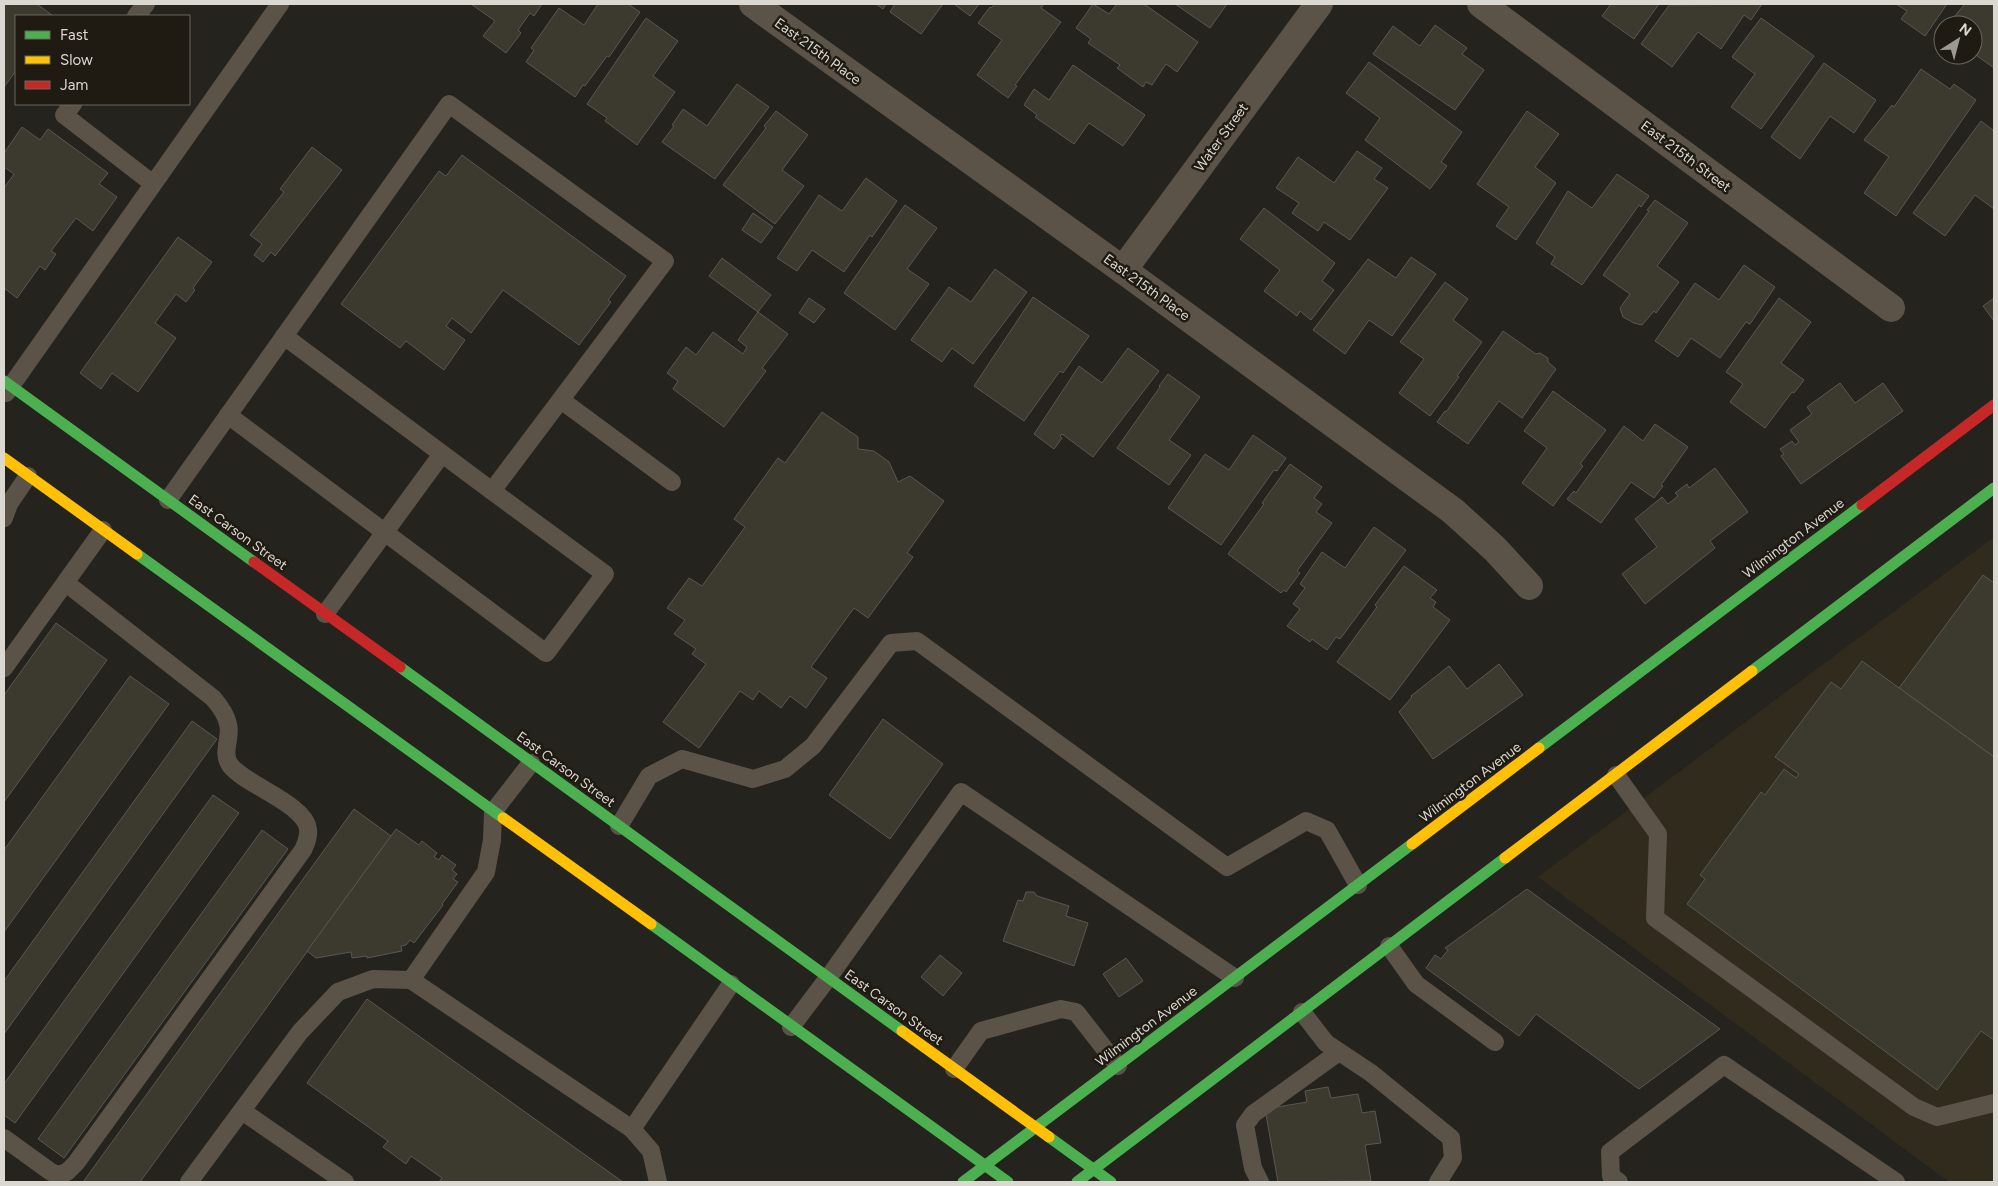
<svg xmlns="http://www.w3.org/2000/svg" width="1998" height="1186" viewBox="0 0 1998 1186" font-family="Figtree,sans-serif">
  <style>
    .built { fill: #312b1d }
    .building { fill: #3c3a2f; stroke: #585753 }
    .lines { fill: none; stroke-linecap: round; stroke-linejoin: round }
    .lane { stroke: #5b5348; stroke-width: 18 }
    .street { stroke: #5b5348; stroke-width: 28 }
    .fast { stroke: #4caf50; stroke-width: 11 }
    .slow { stroke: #ffc107; stroke-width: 11 }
    .jam { stroke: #c62828; stroke-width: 11 }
    .labels { text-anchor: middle; stroke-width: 5; stroke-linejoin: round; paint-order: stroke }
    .street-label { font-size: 14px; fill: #dbd8d2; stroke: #1f1b12 }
  </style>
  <rect width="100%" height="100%" fill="#25231e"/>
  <polygon class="built" points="1994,537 1994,1182 1949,1182 1538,877"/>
  <g class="building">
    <polygon points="4,4 37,4 53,16 16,16 16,71 4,87"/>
    <polygon points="471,4 542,4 534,16 530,13 518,30 521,33 506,53 483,36 495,21"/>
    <polygon points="598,4 628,4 640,12 609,57 607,56 585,86 583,85 575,97 526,62 534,50 531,48 559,8 584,25"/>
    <polygon points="876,4 886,4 883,9"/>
    <polygon points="895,4 943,4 921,34 890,12"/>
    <polygon points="954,4 979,4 970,16"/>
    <polygon points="995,4 1044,4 1041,8 1061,22 1015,85 1017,86 1008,98 977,75 1002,40 978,23 990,7 991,8"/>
    <polygon points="1093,4 1109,14 1117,4 1144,4 1198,42 1177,72 1166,64 1152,85 1146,82 1143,87 1117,68 1120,65 1088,43 1091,39 1076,28"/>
    <polygon points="1175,4 1227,4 1210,28"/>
    <polygon points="1611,4 1659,4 1634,39 1602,16"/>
    <polygon points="1670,4 1671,5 1762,4 1751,20 1744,15 1721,49 1698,32 1672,67 1641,44"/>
    <polygon points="1896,4 1947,4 1925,36 1901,19 1907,11"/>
    <polygon points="1965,4 1994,4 1994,68 1973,53 1973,25 1947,25"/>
    <polygon points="646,18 678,41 653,76 675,92 637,145 605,121 607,118 587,104"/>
    <polygon points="1761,18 1814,56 1761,129 1731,107 1755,74 1732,57"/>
    <polygon points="1435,25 1467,48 1462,54 1484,70 1455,110 1373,54 1393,26 1420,46"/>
    <polygon points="1369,62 1462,132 1441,162 1447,166 1430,189 1365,140 1380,118 1346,93"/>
    <polygon points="1824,63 1876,100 1854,133 1830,116 1800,159 1771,137"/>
    <polygon points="1073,65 1145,115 1123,146 1089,123 1074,144 1035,117 1037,115 1024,105 1034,89 1049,100"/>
    <polygon points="1921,69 1950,89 1954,84 1976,100 1896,216 1864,193 1889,157 1864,140 1892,105 1894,107"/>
    <polygon points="737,84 769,107 715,179 662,142 674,126 672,125 683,109 707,126"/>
    <polygon points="776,111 808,135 782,170 804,186 775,224 723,185 766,128 764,126"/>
    <polygon points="1527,111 1559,134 1535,167 1556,183 1516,240 1496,226 1509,207 1477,184"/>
    <polygon points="1981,121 1994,131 1994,209 1975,195 1945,236 1913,213"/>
    <polygon points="22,127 40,140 48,129 108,173 99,184 117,197 93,231 76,218 51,251 56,254 45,270 40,266 17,298 4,288 4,188 14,174 4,167 4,153"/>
    <polygon points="312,147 342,170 275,256 271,252 263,262 254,255 262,244 250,235 284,192 280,189"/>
    <polygon points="1357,151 1382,168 1374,179 1388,188 1350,240 1324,222 1318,231 1292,213 1299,203 1276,188 1298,157 1334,183"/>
    <polygon points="462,155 626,276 608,300 611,302 579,345 503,290 471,333 452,318 446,326 465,340 444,370 406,341 400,348 341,304 439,171 446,176"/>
    <polygon points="1617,174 1649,196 1641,207 1639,205 1582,285 1551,264 1555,257 1536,243 1568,191 1592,208"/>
    <polygon points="866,178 897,201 872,237 870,235 844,272 812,250 797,271 777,258 819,195 842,211"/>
    <polygon points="1655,200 1688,223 1657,266 1679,282 1656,313 1654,311 1642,325 1634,323 1623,317 1620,308 1630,294 1603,275 1649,211 1647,210"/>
    <polygon points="905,205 937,228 907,269 929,284 895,330 844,293"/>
    <polygon points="1264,208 1335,263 1322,281 1334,290 1311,320 1300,311 1297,316 1264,291 1280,270 1240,239"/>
    <polygon points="753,213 773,227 761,243 742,230"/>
    <polygon points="178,237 212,262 193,288 195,290 186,302 176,294 155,323 176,338 138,392 112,373 101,389 80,373"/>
    <polygon points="1411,257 1436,274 1392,336 1369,320 1345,354 1313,330 1368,259 1396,278"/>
    <polygon points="722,258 771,295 758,312 709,276"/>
    <polygon points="1744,265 1775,287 1750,324 1746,322 1720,358 1691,338 1678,357 1655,341 1695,283 1719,300"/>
    <polygon points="995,269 1027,292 973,364 952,348 942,362 911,340 949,287 971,302"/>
    <polygon points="1445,282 1468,299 1453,320 1482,342 1457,376 1459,377 1430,416 1399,393 1424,359 1400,342"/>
    <polygon points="1033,297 1089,336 1063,373 1060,371 1024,421 974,386"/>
    <polygon points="809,298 825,309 814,323 799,313"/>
    <polygon points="1779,298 1811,322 1781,363 1804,380 1794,393 1792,392 1765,428 1730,402 1743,384 1726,372"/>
    <polygon points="1994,298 1994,321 1983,306"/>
    <polygon points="758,312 788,334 762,368 766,371 724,427 673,389 678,381 667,373 686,347 696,355 713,332 743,354 747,347 738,340"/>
    <polygon points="1503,331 1536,354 1540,353 1548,358 1548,362 1556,369 1522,418 1499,401 1468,444 1437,422 1445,411 1446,412"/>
    <polygon points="1128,348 1159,371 1093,457 1062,434 1060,436 1062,438 1054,449 1034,434 1079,366 1102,383"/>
    <polygon points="1168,374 1200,397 1169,440 1191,455 1169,485 1117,448 1160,387 1159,386"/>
    <polygon points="1840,383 1855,403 1883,383 1903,411 1801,484 1781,456 1784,454 1780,449 1792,441 1795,445 1799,442 1790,430 1812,414 1807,407"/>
    <polygon points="1553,391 1606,430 1580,464 1583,466 1553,506 1522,483 1547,448 1524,431"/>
    <polygon points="822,412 858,437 858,449 874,451 889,462 898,482 910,476 944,501 907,553 913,557 868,618 854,608 811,667 827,678 806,708 790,696 781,708 759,691 753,700 740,691 699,748 663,722 706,664 692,654 696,649 674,634 685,620 667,608 689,578 702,586 745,527 734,519 778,458 785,463"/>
    <polygon points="1655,424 1688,447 1661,485 1663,486 1654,498 1631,482 1601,523 1567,499 1574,491 1576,493 1624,426 1643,441"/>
    <polygon points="1253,435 1286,458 1277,471 1274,470 1221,545 1168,508 1205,454 1229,470"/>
    <polygon points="1290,464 1322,487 1314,498 1322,504 1316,512 1332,523 1297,571 1300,573 1286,592 1284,590 1281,593 1228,554 1264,504 1262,503"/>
    <polygon points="1715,468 1748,512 1710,541 1715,548 1645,604 1622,574 1657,547 1635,519 1662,497 1668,504 1678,496 1675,493 1687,484 1689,488"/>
    <polygon points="1374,527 1406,550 1340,639 1336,637 1327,650 1312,639 1310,642 1287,626 1300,609 1293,604 1305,588 1300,584 1322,552 1345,568"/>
    <polygon points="1404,566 1437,590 1430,598 1436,602 1433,607 1450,620 1390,700 1337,662 1377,607 1375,605"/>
    <polygon points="1983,575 1994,583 1994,757 1899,688"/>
    <polygon points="56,623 107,660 4,802 4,695"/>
    <polygon points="1862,661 1994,757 1994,1040 1981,1031 1937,1090 1687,904 1705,879 1700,875 1761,792 1765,795 1784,769 1796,778 1799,774 1775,757 1831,682 1841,689"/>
    <polygon points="1499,664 1523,695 1433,759 1399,712 1412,697 1411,696 1449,666 1467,689"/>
    <polygon points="130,676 169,704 4,932 4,850"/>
    <polygon points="883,719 943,764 890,839 829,795"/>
    <polygon points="192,721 217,739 4,1034 4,981"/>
    <polygon points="213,795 239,813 15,1123 4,1115 4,1084"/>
    <polygon points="354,809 391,836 140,1182 83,1182"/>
    <polygon points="396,829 419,845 422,841 437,853 434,857 439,860 442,855 456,865 452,870 457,874 453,879 458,882 442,904 443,905 414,943 410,940 406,945 401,946 402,951 367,958 367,956 352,958 351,952 316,958 307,951"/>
    <polygon points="262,830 288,849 64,1158 38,1139"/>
    <polygon points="1527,889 1720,1029 1639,1089 1536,1014 1519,1036 1426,968 1435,955 1441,959 1448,950 1445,948"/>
    <polygon points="1026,892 1034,892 1037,896 1069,906 1066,916 1088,923 1074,966 1003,941 1018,900 1023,901"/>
    <polygon points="940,955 962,973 943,996 921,977"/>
    <polygon points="1126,958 1143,981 1119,997 1103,974"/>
    <polygon points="367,999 623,1182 439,1182 442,1178 411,1156 406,1164 383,1147 388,1141 307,1083"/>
    <polygon points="1328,1087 1331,1098 1358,1094 1362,1113 1375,1111 1381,1143 1365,1145 1371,1181 1278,1182 1265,1109 1307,1102 1305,1091"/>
  </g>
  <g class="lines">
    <g class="lane">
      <polyline points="136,16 146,4"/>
      <polyline points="73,104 64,115 152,183"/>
      <polyline points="6,393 280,4"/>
      <polyline points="561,400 672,482"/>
      <polyline points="228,415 546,653 605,574 492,491"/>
      <polyline points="168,500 449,104 665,261 492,491 284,336"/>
      <polyline points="4,518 9,504 28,476"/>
      <polyline points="325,614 442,454"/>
      <polyline points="4,668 103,530"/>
      <polyline points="531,763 493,812 492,840 486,872 411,980 632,1129 731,984"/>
      <polyline points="1616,775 1658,834 1655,918 1914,1107 1937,1117 1994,1103"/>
      <polyline points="619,826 649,776 682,759 753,779 785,769 813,746 891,643 917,641 1227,867 1306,821 1327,830 1358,885"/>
      <polyline points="1389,946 1416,984 1495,1042"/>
      <polyline points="1302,1012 1326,1043 1371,1073 1451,1138 1453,1158 1438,1182"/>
      <polyline points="791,1027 828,978 961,792 1235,978"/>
      <polyline points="954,1069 981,1031 1061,1009 1076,1012 1118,1066"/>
      <polyline points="242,1111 345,1182"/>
      <polyline points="632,1129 651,1151 658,1182"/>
      <path d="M 4,1138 L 51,1172 L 58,1175 L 67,1172 L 76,1163 L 303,850 C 306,843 309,837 308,829 C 305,804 245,785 230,765 C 221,752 232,737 228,724 C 226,714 219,705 213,698 L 66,583"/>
      <polyline points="189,1182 300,1032 338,992 373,979 411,980"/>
      <polyline points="1260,1182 1253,1168 1245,1125 1253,1114 1339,1052"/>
      <polyline points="1619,1182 1611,1176 1610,1152 1724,1065 1896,1182"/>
    </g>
    <g class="street">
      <polyline points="753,4 1123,270 1453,511 1495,549 1529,586"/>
      <polyline points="1481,4 1891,308"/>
      <polyline points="1123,270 1319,4"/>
    </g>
    <g class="fast">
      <polyline points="4,381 254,562"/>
      <polyline points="137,554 503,818"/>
      <polyline points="400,667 902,1031"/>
      <polyline points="1752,671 1994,488"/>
      <polyline points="1539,748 1862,505"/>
      <polyline points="651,924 1008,1182"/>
      <polyline points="1049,1137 1111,1182"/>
      <polyline points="963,1182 1412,844"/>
      <polyline points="1077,1182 1505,858"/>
    </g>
    <g class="slow">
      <polyline points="4,458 137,554"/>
      <polyline points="503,818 651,924"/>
      <polyline points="1412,844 1539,748"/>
      <polyline points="1505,858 1752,671"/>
      <polyline points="902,1031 1049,1137"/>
    </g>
    <g class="jam">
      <polyline points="1862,505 1994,405"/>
      <polyline points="254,562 400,667"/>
    </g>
  </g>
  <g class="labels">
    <g class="street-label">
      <text transform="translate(818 51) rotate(36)" y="5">East 215th Place</text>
      <text transform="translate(1221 137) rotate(-54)" y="5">Water Street</text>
      <text transform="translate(1686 156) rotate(37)" y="5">East 215th Street</text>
      <text transform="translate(1147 287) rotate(36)" y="5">East 215th Place</text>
      <text transform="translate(238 532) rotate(36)" y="5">East Carson Street</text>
      <text transform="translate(1793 538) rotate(-37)" y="5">Wilmington Avenue</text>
      <text transform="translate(566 769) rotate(36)" y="5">East Carson Street</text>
      <text transform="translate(1470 782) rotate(-37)" y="5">Wilmington Avenue</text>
      <text transform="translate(894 1007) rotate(36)" y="5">East Carson Street</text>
      <text transform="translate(1146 1026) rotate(-37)" y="5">Wilmington Avenue</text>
    </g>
  </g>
  <rect width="1998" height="1186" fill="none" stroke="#dbd8d2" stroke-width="10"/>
  <rect x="15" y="15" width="175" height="90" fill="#1f1b12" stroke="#6a675f"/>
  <rect x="25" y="31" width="25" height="8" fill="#4caf50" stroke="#6a675f"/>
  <text x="60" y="40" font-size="15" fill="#dbd8d2">Fast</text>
  <rect x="25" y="56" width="25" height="8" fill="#ffc107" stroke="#6a675f"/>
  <text x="60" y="65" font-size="15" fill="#dbd8d2">Slow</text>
  <rect x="25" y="81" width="25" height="8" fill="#c62828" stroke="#6a675f"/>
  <text x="60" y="90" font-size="15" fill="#dbd8d2">Jam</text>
  <g transform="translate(1958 40) rotate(36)"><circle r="24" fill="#1f1b12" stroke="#6a675f"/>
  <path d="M0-4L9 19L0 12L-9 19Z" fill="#9b9993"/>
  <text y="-8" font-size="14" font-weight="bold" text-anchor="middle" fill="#dbd8d2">N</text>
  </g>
</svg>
